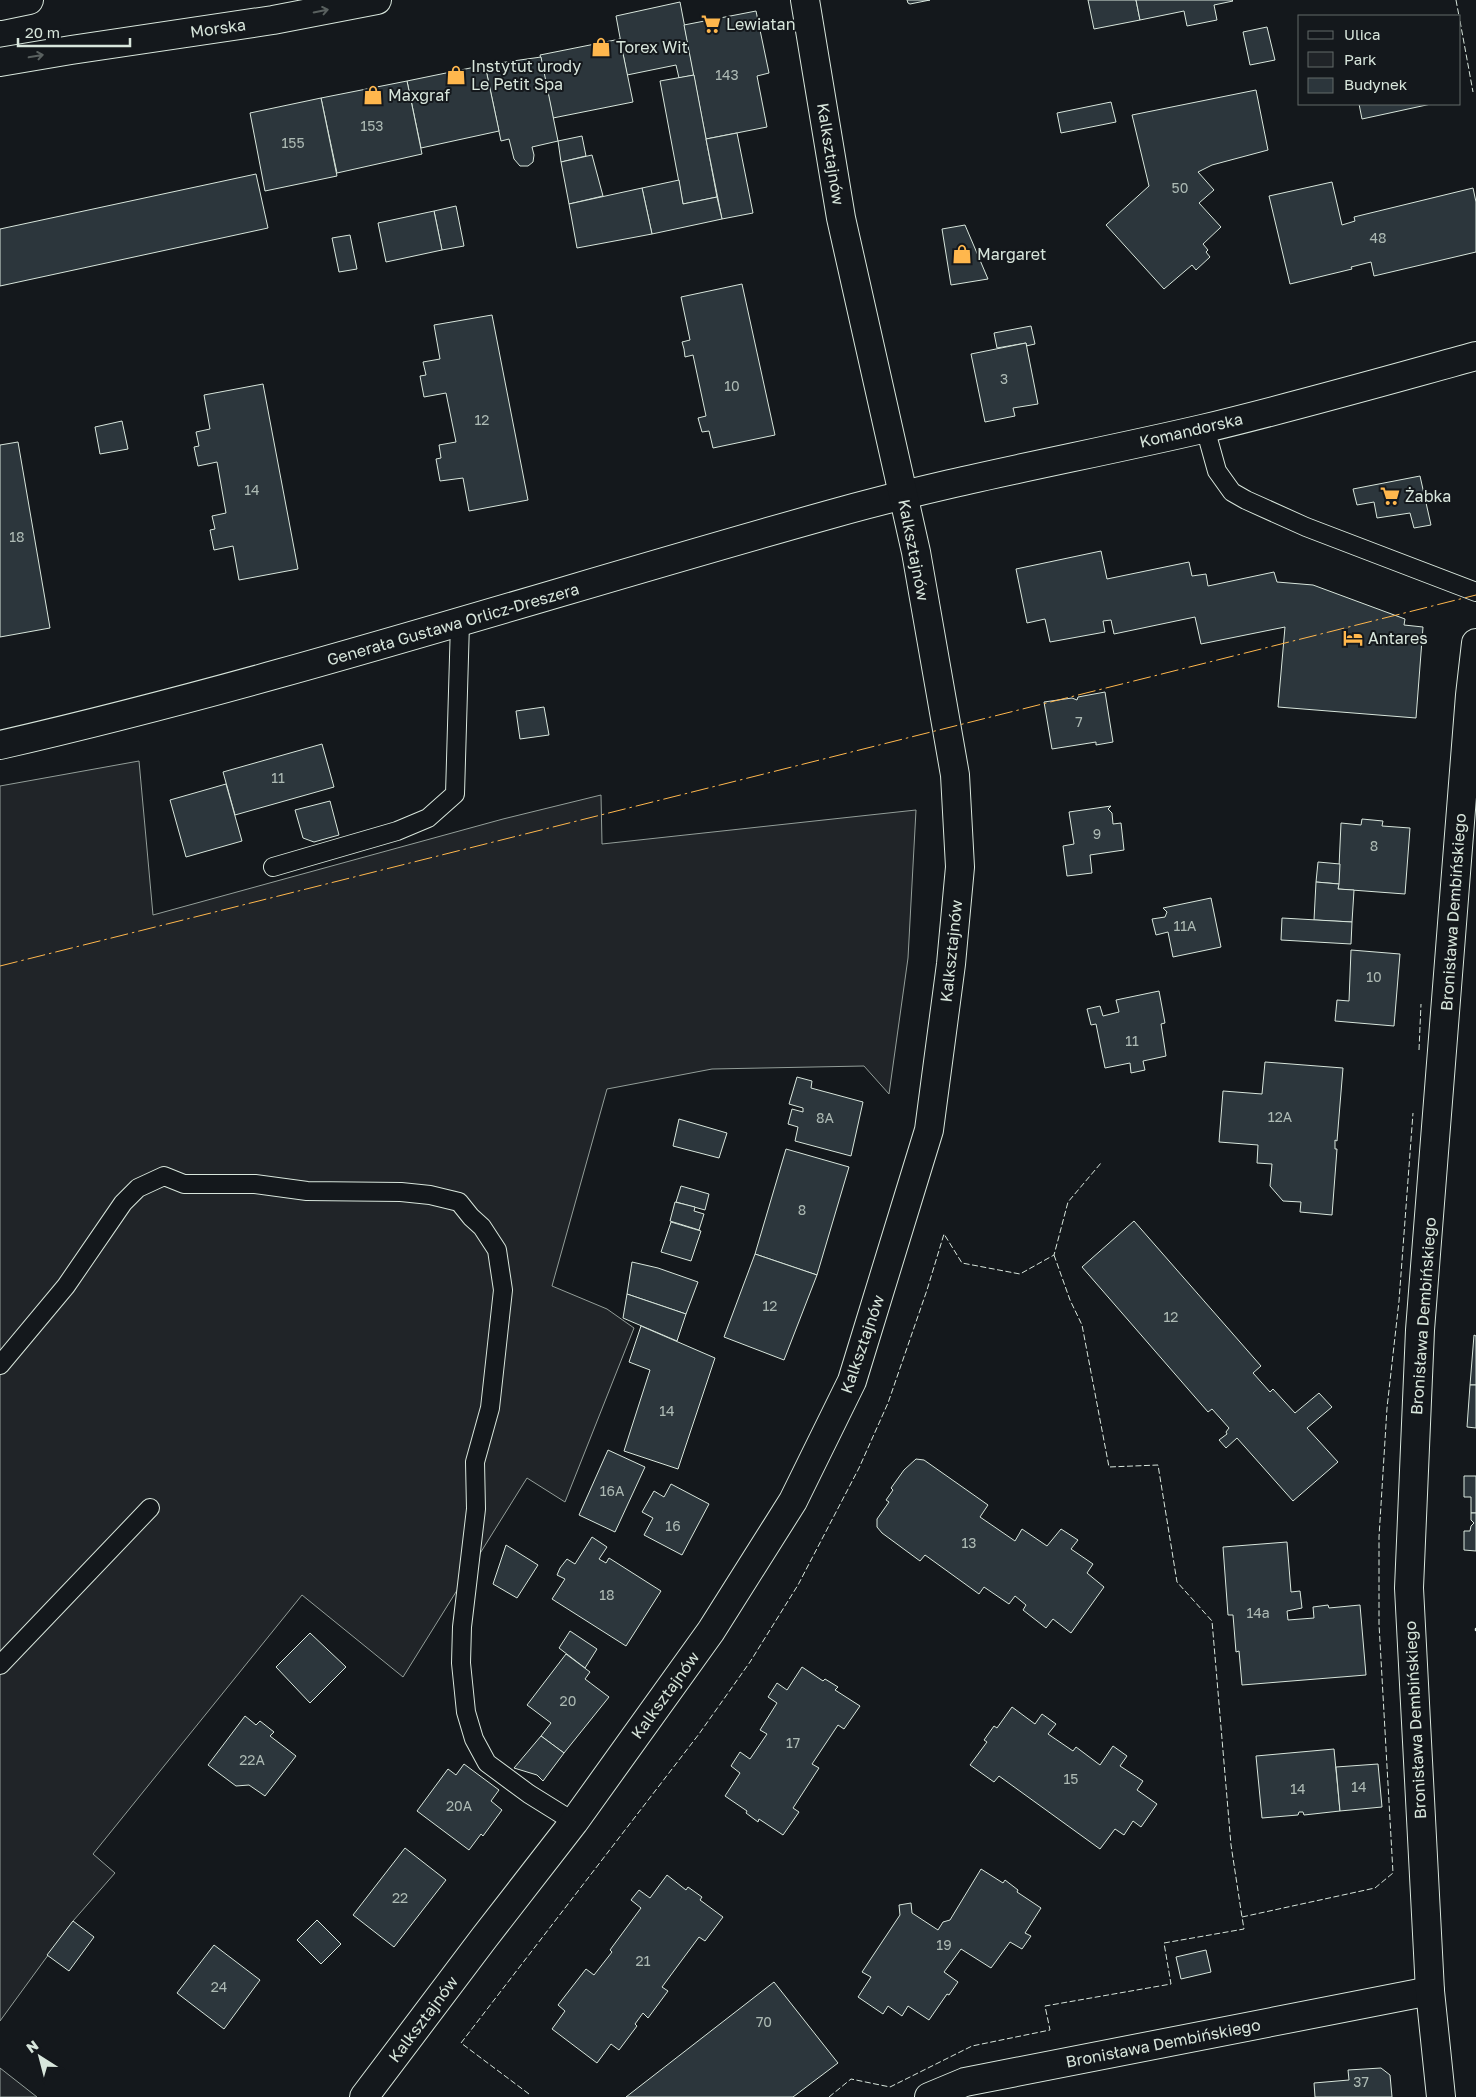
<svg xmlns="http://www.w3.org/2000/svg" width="1476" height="2097" viewBox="0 0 1476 2097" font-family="'Golos Text',sans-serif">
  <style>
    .green { fill: #202428; stroke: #939e99 }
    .building { fill: #2c363c; stroke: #d8e6dc }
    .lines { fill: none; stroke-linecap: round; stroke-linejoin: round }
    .lane-casing { stroke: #d8e6dc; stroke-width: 20 }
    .street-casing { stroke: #d8e6dc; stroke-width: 30 }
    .primary-casing { stroke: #d8e6dc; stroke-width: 30 }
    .lane { stroke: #14181c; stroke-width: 18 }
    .street { stroke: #14181c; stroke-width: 28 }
    .primary { stroke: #14181c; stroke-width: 28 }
    .fence { stroke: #d8e6dc; stroke-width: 1; stroke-dasharray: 6 2.5; stroke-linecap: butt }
    .wall { stroke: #d8e6dc; stroke-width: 2.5 }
    .power { stroke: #ffb74d; stroke-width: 1; stroke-dasharray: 18 4 2.5 4; stroke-linecap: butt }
    .oneway { stroke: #59605f }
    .labels { text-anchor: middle; stroke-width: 4; stroke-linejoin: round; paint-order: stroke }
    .number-label { font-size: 14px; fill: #adbab4 }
    .poi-label { font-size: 16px; fill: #d8e6dc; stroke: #14181c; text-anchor: start }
    .street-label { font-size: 16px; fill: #d8e6dc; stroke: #14181c }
  </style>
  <rect width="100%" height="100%" fill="#14181c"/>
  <g class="green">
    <polygon points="139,761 153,915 503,819 601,795 602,844 916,810 908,958 889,1094 864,1066 712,1069 607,1089 552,1286 607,1309 634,1328 565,1502 527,1478 403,1677 302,1595 93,1854 115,1873 73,1921 0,2021 0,786"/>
    <polygon points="0,2068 37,2097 0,2097"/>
  </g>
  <g class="building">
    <polygon points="907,0 930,0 910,4 908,3"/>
    <polygon points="1088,0 1136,0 1140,20 1094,29"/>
    <polygon points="1136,0 1232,0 1233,1 1214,5 1217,20 1187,26 1184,11 1140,20"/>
    <polygon points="680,2 694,75 679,78 676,65 627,75 616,16"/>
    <polygon points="756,11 769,73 757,76 767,127 706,139 684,25"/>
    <polygon points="1267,27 1275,60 1250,65 1243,32"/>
    <polygon points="620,39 633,102 553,118 540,55"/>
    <polygon points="541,57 558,141 532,147 534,155 533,162 528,166 520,166 514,159 509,139 501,141 485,65"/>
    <polygon points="485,65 499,131 421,148 407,81"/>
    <polygon points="694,75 717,197 683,204 660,81"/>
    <polygon points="407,81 422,154 337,173 321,98"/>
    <polygon points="1256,90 1268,150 1212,165 1198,172 1214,190 1199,203 1221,227 1203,244 1208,250 1206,252 1210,257 1196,270 1192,265 1164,289 1106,225 1149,186 1132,115"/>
    <polygon points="321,98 337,176 265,191 250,113"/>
    <polygon points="1111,102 1116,122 1061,133 1057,113"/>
    <polygon points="1359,104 1431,104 1362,119"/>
    <polygon points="737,133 753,213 722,219 706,139"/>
    <polygon points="582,136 586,156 561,162 558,141"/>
    <polygon points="592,155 603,196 569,204 561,162"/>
    <polygon points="256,174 268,228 0,286 0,229"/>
    <polygon points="679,180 683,204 717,197 722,219 652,234 642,188"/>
    <polygon points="1332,182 1342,225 1355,221 1354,217 1473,188 1476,202 1476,252 1374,276 1371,262 1351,267 1352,269 1290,284 1269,196"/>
    <polygon points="642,188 652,234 577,248 569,204"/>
    <polygon points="456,206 464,246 442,250 434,211"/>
    <polygon points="434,211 442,250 386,262 378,223"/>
    <polygon points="965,225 988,279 951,285 942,229"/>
    <polygon points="350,235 357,269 339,272 332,238"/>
    <polygon points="742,284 775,435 713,448 709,431 702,432 698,418 706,416 693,355 685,357 684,349 682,342 690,340 681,297"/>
    <polygon points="492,315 528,500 469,511 463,478 440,481 436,459 441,458 439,445 456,442 446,393 424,397 420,376 426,375 423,362 440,359 434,325"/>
    <polygon points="1031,326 1035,344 1026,346 1026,343 997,348 994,333"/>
    <polygon points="1026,343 1038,404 1013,408 1015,416 985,422 971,354"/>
    <polygon points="263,384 298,569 239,580 233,546 214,550 210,530 215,529 212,516 226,513 217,462 198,466 194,447 199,446 196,432 210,429 204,395"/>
    <polygon points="122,421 128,449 100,454 95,427"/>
    <polygon points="18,442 50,628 0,637 0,445"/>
    <polygon points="1420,476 1431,525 1414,528 1410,513 1377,518 1374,502 1357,505 1353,489"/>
    <polygon points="1101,551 1107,579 1189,562 1192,576 1206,574 1208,586 1274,572 1277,582 1313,585 1405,619 1404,625 1423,627 1416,718 1278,707 1285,627 1201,644 1195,617 1114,634 1111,620 1103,621 1105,632 1050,642 1045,619 1027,623 1016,569"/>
    <polygon points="1105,692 1113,742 1096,745 1096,742 1052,749 1044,702 1072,698 1077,700 1078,697"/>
    <polygon points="544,707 549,735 520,739 516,711"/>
    <polygon points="322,744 334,787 235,815 223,772"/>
    <polygon points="226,784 242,841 186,857 170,800"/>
    <polygon points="330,801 339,835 314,842 303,838 295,810"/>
    <polygon points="1111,806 1108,809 1112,813 1113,824 1121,823 1124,850 1090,855 1092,873 1067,876 1063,846 1074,844 1069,812"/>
    <polygon points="1362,819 1383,821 1382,826 1410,828 1405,894 1338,889 1341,823 1361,825"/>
    <polygon points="1318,862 1340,864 1339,884 1316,882"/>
    <polygon points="1316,882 1339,884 1338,889 1354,890 1352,922 1314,920"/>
    <polygon points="1211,898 1221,947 1173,957 1168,932 1156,935 1152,919 1165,917 1167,912 1163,908"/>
    <polygon points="1282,918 1352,922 1351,944 1281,940"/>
    <polygon points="1351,950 1400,954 1394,1026 1335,1021 1337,1000 1349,1001"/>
    <polygon points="1159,991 1165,1023 1161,1024 1166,1056 1143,1061 1145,1070 1131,1073 1130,1063 1105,1068 1096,1024 1091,1025 1087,1009 1100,1006 1103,1016 1119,1012 1116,1000"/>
    <polygon points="1265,1062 1343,1068 1337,1141 1335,1140 1335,1149 1337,1149 1332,1215 1300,1212 1301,1202 1283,1201 1270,1186 1272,1164 1257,1163 1258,1145 1219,1142 1223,1091 1262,1094"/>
    <polygon points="797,1077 812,1081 811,1088 863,1102 851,1156 795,1141 798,1127 788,1124 792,1109 803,1112 803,1108 789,1104"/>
    <polygon points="679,1119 727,1133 719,1158 673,1146"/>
    <polygon points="786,1149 849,1167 817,1275 755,1254"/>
    <polygon points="681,1186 709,1194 705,1210 676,1202"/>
    <polygon points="675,1202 695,1207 694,1211 704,1214 699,1230 670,1221"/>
    <polygon points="1134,1221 1261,1366 1253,1373 1270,1392 1273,1389 1295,1413 1319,1393 1332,1407 1307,1428 1338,1462 1293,1501 1237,1438 1226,1448 1219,1440 1227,1434 1226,1432 1229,1428 1212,1409 1208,1412 1082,1267"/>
    <polygon points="671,1222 701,1231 691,1261 661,1252"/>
    <polygon points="755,1254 817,1275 784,1360 724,1337"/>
    <polygon points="632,1262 658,1268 698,1282 686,1314 627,1294"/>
    <polygon points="627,1294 686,1314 677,1341 623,1318"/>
    <polygon points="641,1326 715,1358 678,1469 624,1451 650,1370 629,1362"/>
    <polygon points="1474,1335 1476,1336 1476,1385 1470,1385"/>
    <polygon points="1470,1385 1476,1385 1476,1428 1467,1427"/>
    <polygon points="608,1450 645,1467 615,1532 579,1515"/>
    <polygon points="916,1459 924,1460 988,1505 980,1517 1015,1541 1022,1529 1047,1546 1061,1529 1078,1540 1071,1549 1093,1564 1087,1573 1104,1587 1071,1633 1053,1619 1046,1628 1023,1610 1026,1605 1015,1596 1009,1604 984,1587 979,1594 925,1555 920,1561 882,1533 877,1527 877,1519 889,1502 886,1500 893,1490 891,1488 904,1470"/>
    <polygon points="1464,1476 1476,1476 1476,1513 1471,1513 1471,1497 1464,1497"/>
    <polygon points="671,1484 709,1504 682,1555 644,1535 653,1518 642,1512 654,1491 664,1497"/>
    <polygon points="1471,1513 1476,1513 1476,1551 1464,1550 1464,1531 1470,1531 1471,1526 1474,1523 1471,1520"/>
    <polygon points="592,1537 607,1547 599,1559 606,1563 609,1558 661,1591 626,1646 552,1599 565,1579 557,1575 560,1568 567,1559 575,1564"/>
    <polygon points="1287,1542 1291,1592 1300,1591 1302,1608 1287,1611 1288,1620 1314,1618 1313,1607 1328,1605 1329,1608 1360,1605 1366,1675 1242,1685 1239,1651 1236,1652 1233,1615 1228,1615 1223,1547"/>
    <polygon points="506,1545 538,1565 517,1598 493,1584"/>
    <polygon points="570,1631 597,1649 585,1668 559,1648"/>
    <polygon points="310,1633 346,1667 310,1703 276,1667"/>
    <polygon points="566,1654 590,1672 585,1679 609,1697 564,1753 541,1736 551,1723 527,1705"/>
    <polygon points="802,1667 823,1681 825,1679 838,1687 835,1690 860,1706 844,1729 838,1725 812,1764 819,1768 793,1808 799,1812 783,1835 759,1819 758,1822 746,1813 747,1811 725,1796 740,1773 731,1766 740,1752 750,1759 767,1734 760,1730 777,1703 768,1697 777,1683 787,1690"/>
    <polygon points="1012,1707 1035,1724 1042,1714 1056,1724 1048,1734 1073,1751 1076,1747 1100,1765 1113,1746 1127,1756 1120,1766 1143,1781 1137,1790 1157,1804 1141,1827 1133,1821 1124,1835 1115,1829 1100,1849 999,1776 994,1782 970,1765 987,1742 984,1740 994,1726 997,1728"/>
    <polygon points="245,1716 256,1725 260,1721 274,1732 270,1736 296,1756 265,1796 249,1785 236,1786 208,1765"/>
    <polygon points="541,1736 564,1753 543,1781 537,1775 514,1768"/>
    <polygon points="1334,1749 1340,1811 1304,1815 1303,1812 1299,1812 1298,1815 1262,1818 1256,1756"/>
    <polygon points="464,1764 499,1790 491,1801 502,1810 483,1836 481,1834 469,1850 417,1811 448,1769 456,1775"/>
    <polygon points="1378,1764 1382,1807 1340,1811 1336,1767"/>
    <polygon points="405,1848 446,1880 394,1947 353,1915"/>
    <polygon points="981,1869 1003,1883 1005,1880 1018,1890 1017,1892 1041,1908 1025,1933 1031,1936 1022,1949 1010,1942 991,1968 961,1949 944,1972 958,1982 949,1995 947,1994 929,2020 908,2006 902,2016 888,2006 883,2014 858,1997 871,1977 862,1972 900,1915 899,1905 911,1903 912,1913 938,1930 943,1922 950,1920"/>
    <polygon points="667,1875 686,1890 688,1887 702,1897 700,1900 723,1917 705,1941 699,1937 662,1987 668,1991 648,2018 643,2013 635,2024 637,2026 619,2050 611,2044 597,2063 552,2029 565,2011 558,2005 586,1969 594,1975 612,1952 610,1950 641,1908 631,1900 639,1890 650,1898"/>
    <polygon points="317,1920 341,1944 321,1964 297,1940"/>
    <polygon points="73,1921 94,1937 69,1971 47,1955"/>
    <polygon points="214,1945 260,1980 224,2029 177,1993"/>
    <polygon points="1206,1950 1211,1972 1181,1979 1176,1957"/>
    <polygon points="774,1982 838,2063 793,2097 626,2097"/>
    <polygon points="1381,2068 1390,2075 1392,2097 1315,2097 1314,2083 1349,2080 1348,2070"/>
  </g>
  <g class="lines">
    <defs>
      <g id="lane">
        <polyline points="1205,428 1217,471 1232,492 1246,500 1306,527 1476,592"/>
        <polyline points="273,867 397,831 428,818 455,794 460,623"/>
        <polyline points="0,1365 66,1286 123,1203 138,1188 164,1176 184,1184 255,1184 307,1191 401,1192 430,1195 459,1202 471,1217 482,1227 497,1250 503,1290 490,1408 475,1462 476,1509 462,1627 461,1663 466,1712 474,1739 487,1763 529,1794 574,1822"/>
        <polyline points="0,1665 150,1508"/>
      </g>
      <g id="street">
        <path d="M 0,745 C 279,681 552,592 828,515 C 951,480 1077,458 1202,429 C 1294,407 1385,381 1476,356"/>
        <polyline points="364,2097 484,1938 574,1822 711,1631 793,1501 852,1381 929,1130 951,964 960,867 955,775 916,552 841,218 805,0"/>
        <polyline points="929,2097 965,2082 1430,1991"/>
        <polyline points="1441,2097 1430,1991 1409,1588 1420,1330 1470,695 1476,643"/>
      </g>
      <g id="primary">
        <polyline points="0,6 29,0"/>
        <polyline points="0,62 71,50 273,20 377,0"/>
      </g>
    </defs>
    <use href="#lane" class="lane-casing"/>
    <use href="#street" class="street-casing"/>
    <use href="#primary" class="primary-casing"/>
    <use href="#lane" class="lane"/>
    <use href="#street" class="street"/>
    <use href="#primary" class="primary"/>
    <g class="fence">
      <polyline points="1456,0 1459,16"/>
      <polyline points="1460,21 1473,92"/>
      <polyline points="1419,1050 1421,1004"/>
      <polyline points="1054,1255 1070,1300 1082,1325 1109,1467 1158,1465 1177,1582 1212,1621 1231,1845 1242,1917"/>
      <polyline points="529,2094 461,2043 699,1734 750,1662 798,1585 859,1468 888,1403 927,1290 944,1234 962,1263 1020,1274 1054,1255 1068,1202 1101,1163"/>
      <polyline points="829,2097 851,2079 890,2087 972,2046 1050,2030 1045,2006 1171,1984 1164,1943 1244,1929 1242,1917 1375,1888 1393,1873 1379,1624 1379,1537 1387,1408 1399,1301 1413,1113"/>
    </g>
    <polyline class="wall" points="1476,1629 1476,1630"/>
    <polyline class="power" points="0,966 1476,595"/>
  </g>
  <defs><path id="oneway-shaft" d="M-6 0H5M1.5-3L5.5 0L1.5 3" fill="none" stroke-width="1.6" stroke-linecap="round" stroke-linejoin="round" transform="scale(1.25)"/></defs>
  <g class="oneway">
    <use href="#oneway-shaft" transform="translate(321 11) rotate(-11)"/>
    <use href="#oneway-shaft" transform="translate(36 56) rotate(-10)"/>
  </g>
  <defs>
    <symbol id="supermarket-bare" viewBox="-9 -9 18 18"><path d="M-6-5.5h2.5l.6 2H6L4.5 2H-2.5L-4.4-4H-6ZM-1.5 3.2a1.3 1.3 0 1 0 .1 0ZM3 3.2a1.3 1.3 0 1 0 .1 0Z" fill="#ffb74d" stroke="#14181c" stroke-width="2.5" paint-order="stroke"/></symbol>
    <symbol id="shop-bare" viewBox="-9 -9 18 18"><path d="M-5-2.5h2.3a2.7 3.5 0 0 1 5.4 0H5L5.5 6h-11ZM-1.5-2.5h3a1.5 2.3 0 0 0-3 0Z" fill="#ffb74d" stroke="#14181c" stroke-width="2.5" paint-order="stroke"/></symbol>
    <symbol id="hotel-bare" viewBox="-9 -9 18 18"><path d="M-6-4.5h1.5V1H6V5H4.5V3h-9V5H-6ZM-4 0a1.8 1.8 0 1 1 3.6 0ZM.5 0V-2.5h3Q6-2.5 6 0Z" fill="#ffb74d" stroke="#14181c" stroke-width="2.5" paint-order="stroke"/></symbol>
  </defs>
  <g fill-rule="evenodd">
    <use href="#supermarket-bare" x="697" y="10" width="28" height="28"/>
    <use href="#shop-bare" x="587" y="33" width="28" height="28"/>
    <use href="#shop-bare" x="442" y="61" width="28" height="28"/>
    <use href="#shop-bare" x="359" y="81" width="28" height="28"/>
    <use href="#shop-bare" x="948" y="240" width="28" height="28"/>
    <use href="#supermarket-bare" x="1376" y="482" width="28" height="28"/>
    <use href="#hotel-bare" x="1339" y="624" width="28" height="28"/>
  </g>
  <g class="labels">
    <g class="number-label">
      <text x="727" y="80">143</text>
      <text x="372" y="131">153</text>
      <text x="293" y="148">155</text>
      <text x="1180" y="193">50</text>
      <text x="1378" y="243">48</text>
      <text x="1004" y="384">3</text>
      <text x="732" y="391">10</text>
      <text x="482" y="425">12</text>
      <text x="252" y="495">14</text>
      <text x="17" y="542">18</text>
      <text x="1079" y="727">7</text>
      <text x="278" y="783">11</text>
      <text x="1097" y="839">9</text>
      <text x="1374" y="851">8</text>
      <text x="1185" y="931">11A</text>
      <text x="1374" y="982">10</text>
      <text x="1132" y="1046">11</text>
      <text x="1280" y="1122">12A</text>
      <text x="825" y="1123">8A</text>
      <text x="802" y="1215">8</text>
      <text x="770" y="1311">12</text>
      <text x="1171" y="1322">12</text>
      <text x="667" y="1416">14</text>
      <text x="612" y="1496">16A</text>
      <text x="673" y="1531">16</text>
      <text x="969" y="1548">13</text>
      <text x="607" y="1600">18</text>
      <text x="1258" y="1618">14a</text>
      <text x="568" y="1706">20</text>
      <text x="793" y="1748">17</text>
      <text x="252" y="1765">22A</text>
      <text x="1071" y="1784">15</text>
      <text x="1359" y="1792">14</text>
      <text x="1298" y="1794">14</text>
      <text x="459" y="1811">20A</text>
      <text x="400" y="1903">22</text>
      <text x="944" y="1950">19</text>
      <text x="643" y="1966">21</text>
      <text x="219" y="1992">24</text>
      <text x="764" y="2027">70</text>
      <text x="1361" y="2087">37</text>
    </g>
    <g class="poi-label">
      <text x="726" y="30">Lewiatan</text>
      <text x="616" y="53">Torex Wit</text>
      <text x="471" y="72">Instytut urody<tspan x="471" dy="18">Le Petit Spa</tspan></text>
      <text x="388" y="101">Maxgraf</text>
      <text x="977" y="260">Margaret</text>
      <text x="1405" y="502">Żabka</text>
      <text x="1368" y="644">Antares</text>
    </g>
    <g class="street-label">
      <text transform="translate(218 28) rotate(-8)" y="6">Morska</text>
      <text transform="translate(831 154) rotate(81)" y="6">Kalksztajnów</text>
      <text transform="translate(1191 430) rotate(-13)" y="6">Komandorska</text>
      <text transform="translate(914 550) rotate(79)" y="6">Kalksztajnów</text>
      <text transform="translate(453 624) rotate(-16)" y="6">Generała Gustawa Orlicz-Dreszera</text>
      <text transform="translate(1453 912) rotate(-86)" y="6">Bronisława Dembińskiego</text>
      <text transform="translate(951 951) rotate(-84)" y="6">Kalksztajnów</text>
      <text transform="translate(1423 1316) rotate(-86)" y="6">Bronisława Dembińskiego</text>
      <text transform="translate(862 1344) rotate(-71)" y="6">Kalksztajnów</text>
      <text transform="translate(665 1695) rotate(-54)" y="6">Kalksztajnów</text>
      <text transform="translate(1415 1720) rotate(-93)" y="6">Bronisława Dembińskiego</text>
      <text transform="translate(423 2019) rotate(-53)" y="6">Kalksztajnów</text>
      <text transform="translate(1163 2043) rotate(-11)" y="6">Bronisława Dembińskiego</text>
    </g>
  </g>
  <rect x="1298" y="15" width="162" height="90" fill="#14181c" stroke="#626a69"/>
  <rect x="1308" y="31" width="25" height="8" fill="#14181c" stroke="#626a69"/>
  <text x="1344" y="40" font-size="15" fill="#d8e6dc">Ulica</text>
  <rect x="1308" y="52" width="25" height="15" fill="#202428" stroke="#626a69"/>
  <text x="1344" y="65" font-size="15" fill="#d8e6dc">Park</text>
  <rect x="1308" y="78" width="25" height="15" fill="#2c363c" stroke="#626a69"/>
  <text x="1344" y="90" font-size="15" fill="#d8e6dc">Budynek</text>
  <g transform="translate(40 2057) rotate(324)" stroke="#14181c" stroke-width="4" paint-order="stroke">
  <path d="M0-4L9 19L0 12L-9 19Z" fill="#d8e6dc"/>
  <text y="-8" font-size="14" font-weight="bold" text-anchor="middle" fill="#d8e6dc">N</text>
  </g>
  <path d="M18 38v8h112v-8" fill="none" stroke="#d8e6dc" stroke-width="2.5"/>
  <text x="25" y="38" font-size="15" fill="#d8e6dc" stroke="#14181c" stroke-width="4" paint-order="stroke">20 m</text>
</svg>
